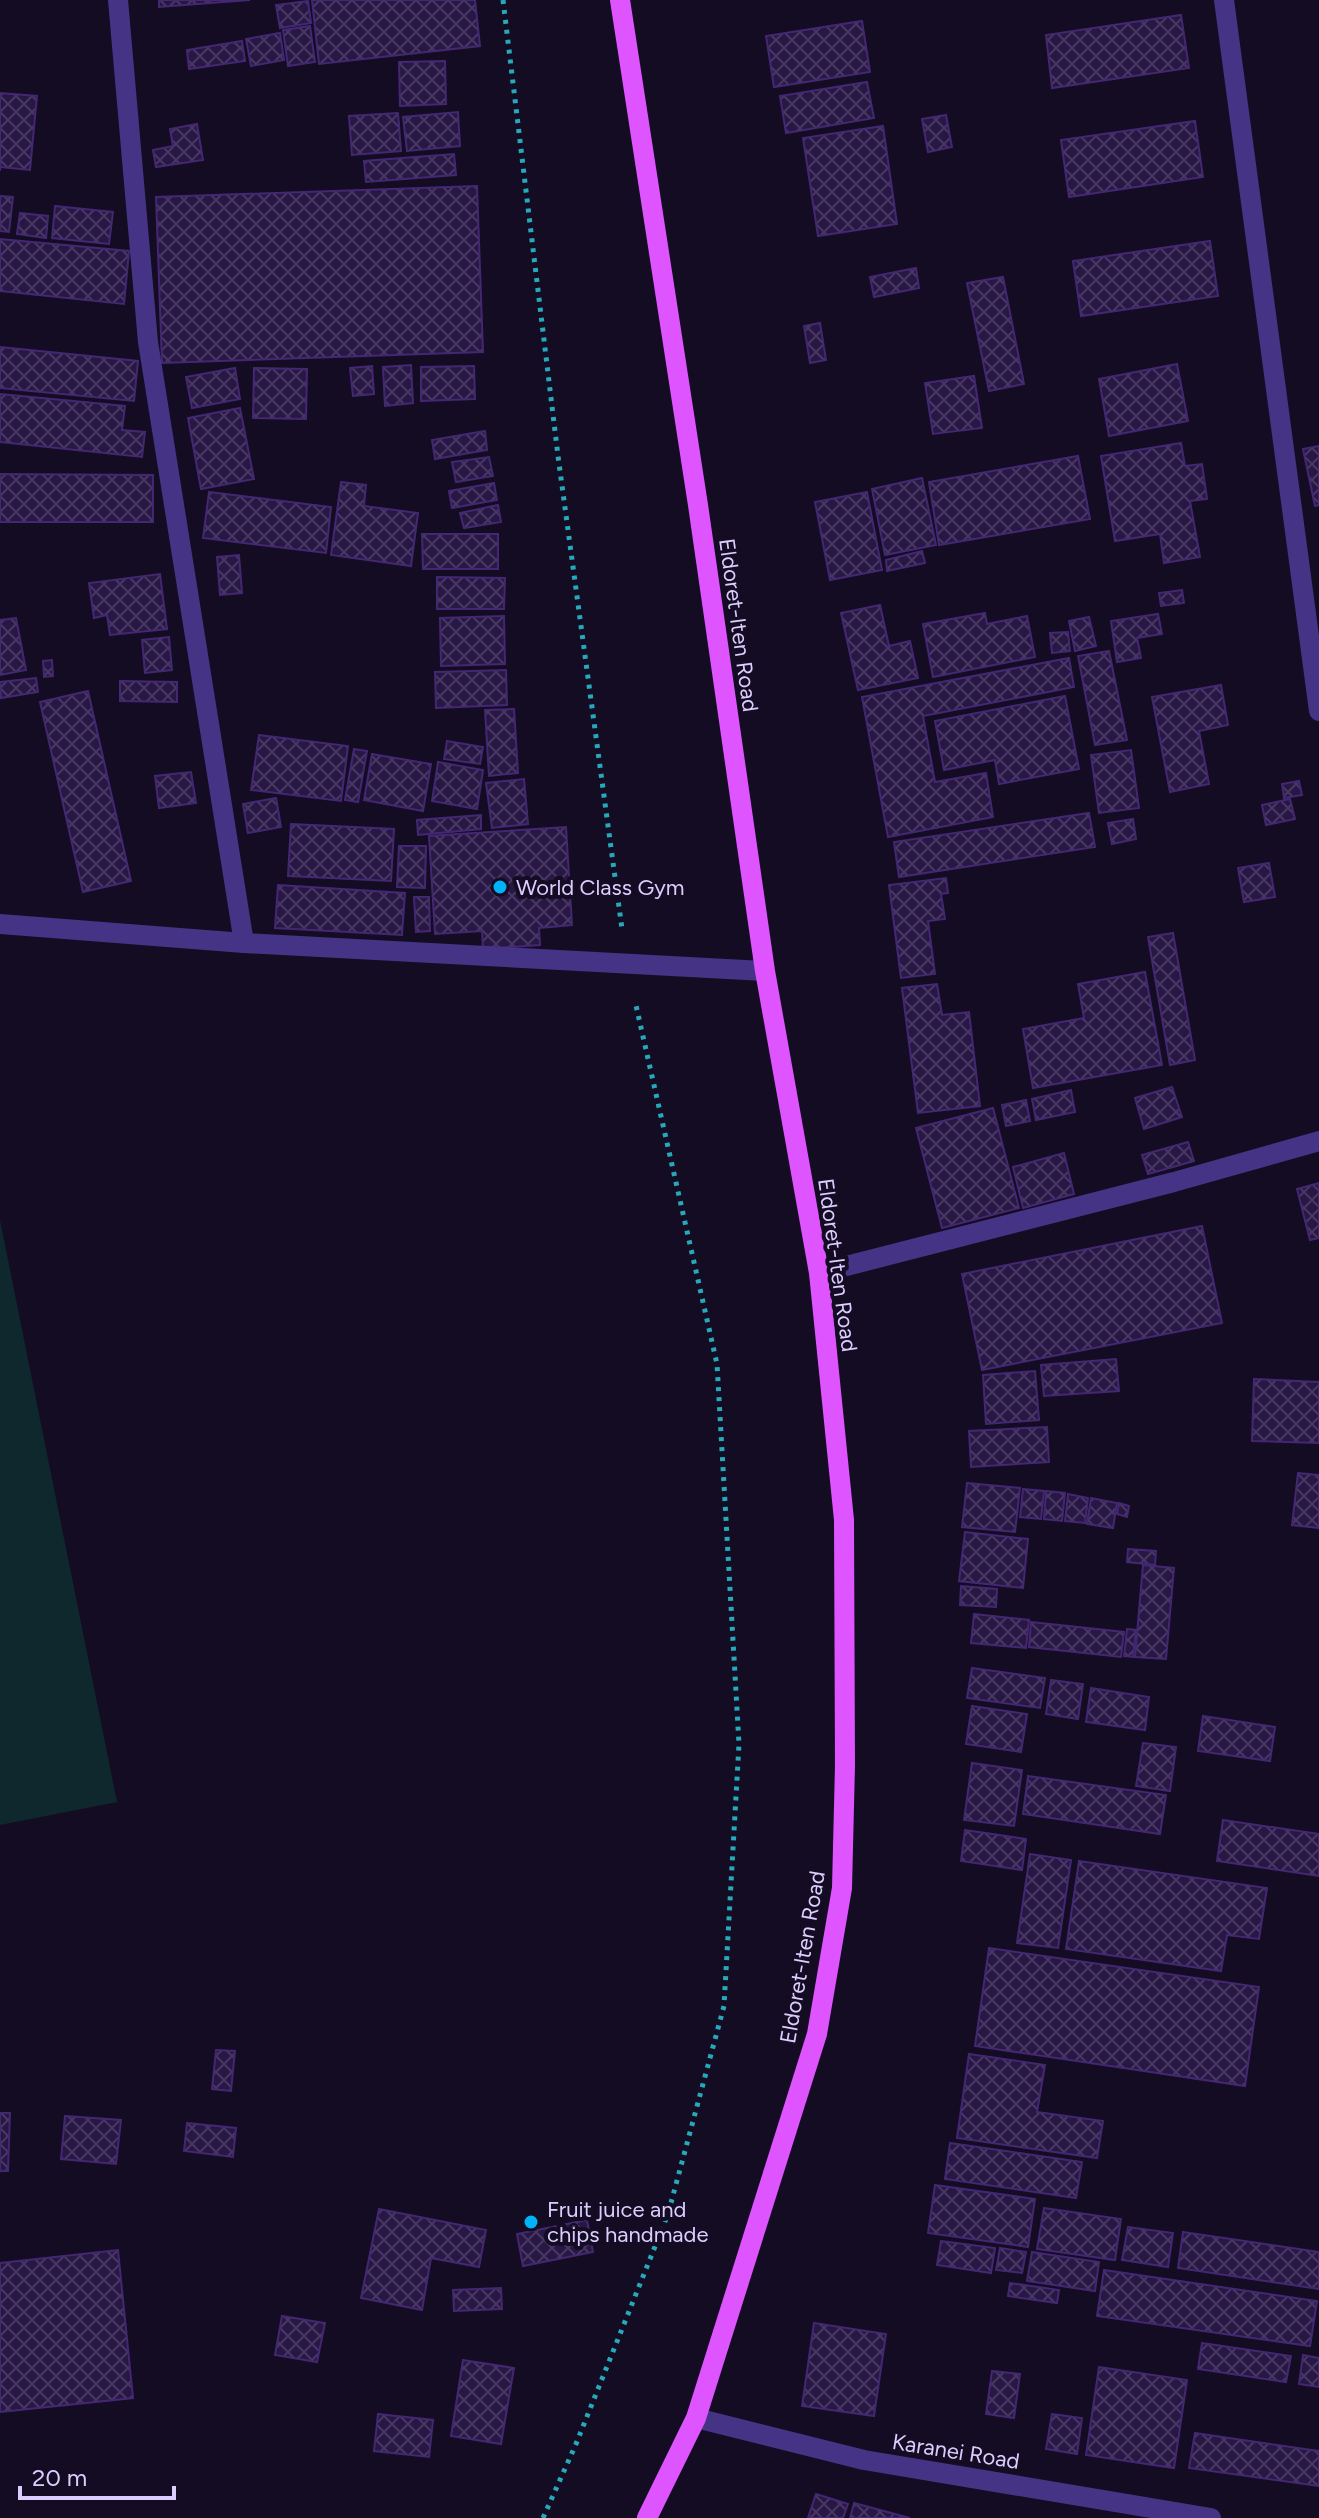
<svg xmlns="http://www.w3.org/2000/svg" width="1319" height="2518" viewBox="0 0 1319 2518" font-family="Figtree,sans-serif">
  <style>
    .pitch { fill: #0f282d }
    .building { fill: url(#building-cross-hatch); stroke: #442772; stroke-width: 2 }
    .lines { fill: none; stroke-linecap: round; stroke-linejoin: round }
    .path { stroke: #26a9bb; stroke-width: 5; stroke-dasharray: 4 6; stroke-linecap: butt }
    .service { stroke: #453485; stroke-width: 20 }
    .minor { stroke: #453485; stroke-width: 20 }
    .tertiary { stroke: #453485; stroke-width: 20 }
    .primary { stroke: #de54ff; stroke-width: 20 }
    .poi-dot { fill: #00b3f8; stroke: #140c23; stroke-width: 3 }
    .labels { text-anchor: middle; stroke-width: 8; stroke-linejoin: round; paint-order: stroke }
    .street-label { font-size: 22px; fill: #dccdff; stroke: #140c23 }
    .poi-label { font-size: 22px; fill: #dccdff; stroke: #140c23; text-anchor: start }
  </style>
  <defs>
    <pattern id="building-cross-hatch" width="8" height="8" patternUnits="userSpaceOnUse" patternTransform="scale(2)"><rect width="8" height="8" fill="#281745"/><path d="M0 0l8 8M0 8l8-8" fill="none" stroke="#473861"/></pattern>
  </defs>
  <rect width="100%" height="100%" fill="#140c23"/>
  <polygon class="pitch" points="0,1220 117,1802 0,1825"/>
  <g class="building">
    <polygon points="159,0 250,0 159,7"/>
    <polygon points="312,0 475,0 480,46 319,64"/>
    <polygon points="308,1 311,23 280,28 276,5"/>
    <polygon points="1181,15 1189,68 1052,88 1046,35"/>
    <polygon points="862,21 870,72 774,87 766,36"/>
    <polygon points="310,26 315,62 288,66 283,30"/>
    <polygon points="280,33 284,60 251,66 246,39"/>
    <polygon points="242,41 245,61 189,69 187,50"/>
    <polygon points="445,61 446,104 400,106 399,62"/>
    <polygon points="867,82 874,118 786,133 780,96"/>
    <polygon points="0,93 37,96 30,170 0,167 0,171"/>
    <polygon points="458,112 460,146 407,151 403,117"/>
    <polygon points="398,113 401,151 352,155 349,116"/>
    <polygon points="946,115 952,147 928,152 922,119"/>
    <polygon points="1195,121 1203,177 1069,197 1061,140"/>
    <polygon points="197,124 203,160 156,167 153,150 173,146 170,129"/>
    <polygon points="883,126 897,224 818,236 803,138"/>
    <polygon points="454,154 456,175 366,182 364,161"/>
    <polygon points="477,186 483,352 162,363 156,197"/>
    <polygon points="0,196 13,197 9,232 0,231"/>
    <polygon points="55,206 113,212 109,244 52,238"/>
    <polygon points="20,213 48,216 46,238 17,234"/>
    <polygon points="0,239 129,251 124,304 0,291"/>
    <polygon points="1210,241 1218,296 1081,316 1073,261"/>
    <polygon points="916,268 919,288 874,297 870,277"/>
    <polygon points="1003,277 1024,384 989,391 967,283"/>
    <polygon points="820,323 826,360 810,363 804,326"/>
    <polygon points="0,347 138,361 134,401 0,388"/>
    <polygon points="1177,364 1188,421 1109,436 1099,379"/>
    <polygon points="411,365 413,403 385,406 383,367"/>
    <polygon points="372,366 374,394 353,396 350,368"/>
    <polygon points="474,366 475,399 421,401 421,367"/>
    <polygon points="235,368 240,399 192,408 186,377"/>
    <polygon points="254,368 307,369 306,419 253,418"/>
    <polygon points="974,376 982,428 933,434 925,383"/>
    <polygon points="0,394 125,406 122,430 145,432 142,457 0,442"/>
    <polygon points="240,408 254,479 201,489 188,418"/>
    <polygon points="485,431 487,450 435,459 432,440"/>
    <polygon points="1181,443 1185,466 1202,464 1207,499 1190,501 1200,557 1164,563 1160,534 1115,541 1101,456"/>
    <polygon points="1319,446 1319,505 1315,506 1303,449"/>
    <polygon points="1078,456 1090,519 939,545 929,482"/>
    <polygon points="489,457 493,476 456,482 452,462"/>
    <polygon points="0,474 153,475 153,522 0,522"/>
    <polygon points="922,478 936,545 885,555 872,489"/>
    <polygon points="341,482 366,485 364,506 418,513 411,566 331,555"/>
    <polygon points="494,483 497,500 452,508 449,491"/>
    <polygon points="209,492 331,507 326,553 203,538"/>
    <polygon points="867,492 882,570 830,580 815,502"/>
    <polygon points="498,505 501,522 464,528 460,513"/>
    <polygon points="422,534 498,534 498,569 423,569"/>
    <polygon points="922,551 925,563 887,571 886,560"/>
    <polygon points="239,555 242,593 220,595 217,557"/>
    <polygon points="160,574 167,629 110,635 107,615 94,618 89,583"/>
    <polygon points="437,577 505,578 504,609 437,609"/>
    <polygon points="1182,590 1184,603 1161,606 1159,593"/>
    <polygon points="880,605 889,646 910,641 918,678 858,690 841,613"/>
    <polygon points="985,613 987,624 1027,616 1035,657 933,677 923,624"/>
    <polygon points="1158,614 1162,634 1137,638 1141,658 1117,662 1111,621"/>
    <polygon points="504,616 505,664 441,666 440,618"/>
    <polygon points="1089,617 1096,646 1075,651 1069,621"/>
    <polygon points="16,618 26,670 0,675 0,620"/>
    <polygon points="1068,632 1070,651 1052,653 1050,633"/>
    <polygon points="169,637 172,670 145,673 142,640"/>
    <polygon points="1109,651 1127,740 1095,745 1078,656"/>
    <polygon points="1069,658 1074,687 923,716 935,782 986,773 993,817 888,837 862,697"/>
    <polygon points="52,660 53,676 44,677 43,661"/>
    <polygon points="506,670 507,705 436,708 435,672"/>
    <polygon points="36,678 38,692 1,698 0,682"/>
    <polygon points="120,681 177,682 177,702 120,701"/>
    <polygon points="1221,685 1228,725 1199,731 1209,784 1170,792 1152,697"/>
    <polygon points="88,691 131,881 83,892 40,702"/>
    <polygon points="1065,696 1079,769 999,784 995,760 944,770 935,721"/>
    <polygon points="514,709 518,773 489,776 485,710"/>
    <polygon points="259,735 348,746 341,801 251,790"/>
    <polygon points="447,741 483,747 480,764 444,759"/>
    <polygon points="354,749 367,751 358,802 345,800"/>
    <polygon points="1131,750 1139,808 1099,813 1091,755"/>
    <polygon points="372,754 431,764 423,811 364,800"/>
    <polygon points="438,762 483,770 477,809 432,801"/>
    <polygon points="191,772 196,803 159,808 155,776"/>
    <polygon points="524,779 528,824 492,828 486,783"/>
    <polygon points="1299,781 1302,795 1284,798 1282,784"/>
    <polygon points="276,798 281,827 248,833 243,804"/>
    <polygon points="1290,799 1295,819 1266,825 1262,805"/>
    <polygon points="1089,813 1095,847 899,877 894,842"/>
    <polygon points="481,815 481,829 418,835 417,820"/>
    <polygon points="1133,819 1136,839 1112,844 1108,823"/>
    <polygon points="291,824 394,829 391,881 288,876"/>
    <polygon points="566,827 572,925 539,928 540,945 483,949 482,931 435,934 429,836"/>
    <polygon points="399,846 426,846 425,888 397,887"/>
    <polygon points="1269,863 1275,897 1244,902 1238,868"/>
    <polygon points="946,878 948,893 941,894 945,919 928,921 935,974 901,978 889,885"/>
    <polygon points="278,885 405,893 402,935 275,928"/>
    <polygon points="414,897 429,897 430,931 416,932"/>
    <polygon points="1173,933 1195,1060 1170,1065 1148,937"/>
    <polygon points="1145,972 1162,1065 1033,1088 1023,1029 1084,1018 1078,984"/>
    <polygon points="937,984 942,1015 969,1012 980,1106 918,1113 902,988"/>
    <polygon points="1172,1087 1182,1117 1144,1129 1135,1098"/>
    <polygon points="1071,1090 1075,1112 1036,1120 1032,1099"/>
    <polygon points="1026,1100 1030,1121 1006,1126 1002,1105"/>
    <polygon points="993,1108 1019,1208 942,1228 916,1128"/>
    <polygon points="1188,1142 1194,1161 1148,1174 1142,1155"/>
    <polygon points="1064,1153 1074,1194 1023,1208 1013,1167"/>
    <polygon points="1319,1183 1319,1238 1310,1240 1297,1189"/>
    <polygon points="1202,1226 1222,1323 982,1370 962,1274"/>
    <polygon points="1116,1359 1119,1391 1044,1396 1041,1365"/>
    <polygon points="1035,1371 1039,1420 986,1424 983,1375"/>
    <polygon points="1254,1379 1319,1382 1319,1443 1252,1441"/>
    <polygon points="1047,1427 1049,1462 971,1467 969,1431"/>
    <polygon points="1298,1473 1319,1475 1319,1528 1292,1525"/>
    <polygon points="967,1483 1020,1488 1015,1532 962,1527"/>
    <polygon points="1023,1489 1044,1491 1041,1519 1020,1517"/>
    <polygon points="1046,1491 1065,1493 1062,1521 1044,1519"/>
    <polygon points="1068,1494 1088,1498 1085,1523 1065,1521"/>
    <polygon points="1091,1498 1117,1503 1113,1528 1087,1524"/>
    <polygon points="1119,1503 1129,1506 1127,1517 1117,1514"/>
    <polygon points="965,1532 1028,1539 1023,1588 959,1581"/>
    <polygon points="1128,1549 1156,1551 1155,1565 1127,1562"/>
    <polygon points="1143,1565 1174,1568 1166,1659 1135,1657"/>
    <polygon points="961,1586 997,1589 996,1607 960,1605"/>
    <polygon points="974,1614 1029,1620 1026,1648 971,1643"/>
    <polygon points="1031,1622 1124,1632 1121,1657 1029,1647"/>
    <polygon points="1127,1629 1136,1630 1133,1657 1124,1656"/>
    <polygon points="972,1668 1045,1678 1040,1708 967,1698"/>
    <polygon points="1051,1680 1083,1684 1078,1719 1046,1714"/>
    <polygon points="1091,1688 1149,1697 1145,1730 1086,1722"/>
    <polygon points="972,1706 1027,1714 1021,1752 966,1744"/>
    <polygon points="1203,1716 1275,1727 1270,1761 1198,1751"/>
    <polygon points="1143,1743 1176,1747 1170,1791 1136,1786"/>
    <polygon points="972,1763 1022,1770 1014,1826 964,1820"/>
    <polygon points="1028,1776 1166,1795 1160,1834 1023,1814"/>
    <polygon points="1223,1820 1319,1834 1319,1876 1217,1861"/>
    <polygon points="965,1830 1026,1839 1022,1870 961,1861"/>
    <polygon points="1030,1854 1071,1860 1058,1948 1017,1943"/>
    <polygon points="1079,1861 1267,1888 1259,1939 1227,1935 1221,1971 1066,1949"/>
    <polygon points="989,1948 1259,1987 1245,2086 975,2046"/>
    <polygon points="216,2050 235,2051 231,2091 212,2089"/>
    <polygon points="969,2054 1045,2065 1037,2112 1103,2121 1097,2158 957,2138"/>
    <polygon points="0,2113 10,2113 8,2171 0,2171"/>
    <polygon points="65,2116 121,2120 116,2164 61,2159"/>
    <polygon points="187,2123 236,2128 233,2157 184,2151"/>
    <polygon points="950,2143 1082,2162 1076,2198 945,2179"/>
    <polygon points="935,2185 1035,2199 1028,2247 928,2233"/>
    <polygon points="1044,2208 1121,2219 1115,2260 1037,2249"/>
    <polygon points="379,2209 486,2230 479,2267 431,2258 422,2310 361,2298"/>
    <polygon points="587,2220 593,2252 523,2266 517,2234"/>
    <polygon points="1128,2227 1173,2233 1168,2267 1122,2260"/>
    <polygon points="1183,2232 1319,2252 1319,2289 1178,2268"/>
    <polygon points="941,2241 995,2248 991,2273 937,2265"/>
    <polygon points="1000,2248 1026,2252 1022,2273 996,2270"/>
    <polygon points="118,2250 133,2398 0,2412 0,2263"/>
    <polygon points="1032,2252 1099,2262 1095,2291 1027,2281"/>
    <polygon points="1104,2270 1317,2301 1310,2346 1097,2316"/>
    <polygon points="1010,2283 1059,2290 1057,2303 1008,2296"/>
    <polygon points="501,2288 502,2309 454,2311 453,2290"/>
    <polygon points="282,2316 325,2323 317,2362 275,2355"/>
    <polygon points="814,2323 886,2334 874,2416 802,2406"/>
    <polygon points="1202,2343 1291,2356 1286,2382 1198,2369"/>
    <polygon points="1303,2355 1319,2358 1319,2387 1299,2384"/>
    <polygon points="463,2360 514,2368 501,2444 451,2436"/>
    <polygon points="1099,2367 1187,2380 1174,2468 1086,2455"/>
    <polygon points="992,2371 1020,2374 1014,2418 986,2414"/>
    <polygon points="378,2414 433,2420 429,2457 374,2451"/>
    <polygon points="1052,2414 1082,2418 1077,2454 1046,2449"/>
    <polygon points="1195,2433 1319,2451 1319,2486 1189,2468"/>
    <polygon points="816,2494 848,2504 843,2518 808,2518"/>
    <polygon points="854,2503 910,2518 850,2518"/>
  </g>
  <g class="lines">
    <g class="path">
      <polyline points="503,0 558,456 622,929"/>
      <polyline points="543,2518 576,2444 668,2214 724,2006 739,1744 717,1364 635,1001"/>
    </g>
    <polyline class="service" points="1224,0 1319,711"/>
    <g class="minor">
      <polyline points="118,0 148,342 244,943"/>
      <polyline points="0,924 244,943 765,971"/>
      <polyline points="819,1273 1174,1182 1319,1141"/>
    </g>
    <polyline class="tertiary" points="696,2418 864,2460 1211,2518"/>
    <polyline class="primary" points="620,0 698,505 765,971 819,1273 844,1520 845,1765 842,1888 817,2034 696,2418 647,2518"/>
  </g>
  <g class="poi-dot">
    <circle cx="500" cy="887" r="8"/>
    <circle cx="531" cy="2222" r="8"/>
  </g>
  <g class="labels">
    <g class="street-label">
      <text transform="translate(739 625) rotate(82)" y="8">Eldoret-Iten Road</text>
      <text transform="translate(838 1265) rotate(82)" y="8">Eldoret-Iten Road</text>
      <text transform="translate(802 1957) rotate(-80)" y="8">Eldoret-Iten Road</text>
      <text transform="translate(956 2451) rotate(9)" y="8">Karanei Road</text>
    </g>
    <g class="poi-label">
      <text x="516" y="895">World Class Gym</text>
      <text x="547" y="2217">Fruit juice and<tspan x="547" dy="25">chips handmade</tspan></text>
    </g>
  </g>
  <path d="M20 2486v12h154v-12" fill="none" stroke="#dccdff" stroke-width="4"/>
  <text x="32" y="2486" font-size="24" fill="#dccdff" stroke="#140c23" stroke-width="6" paint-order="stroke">20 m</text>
</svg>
